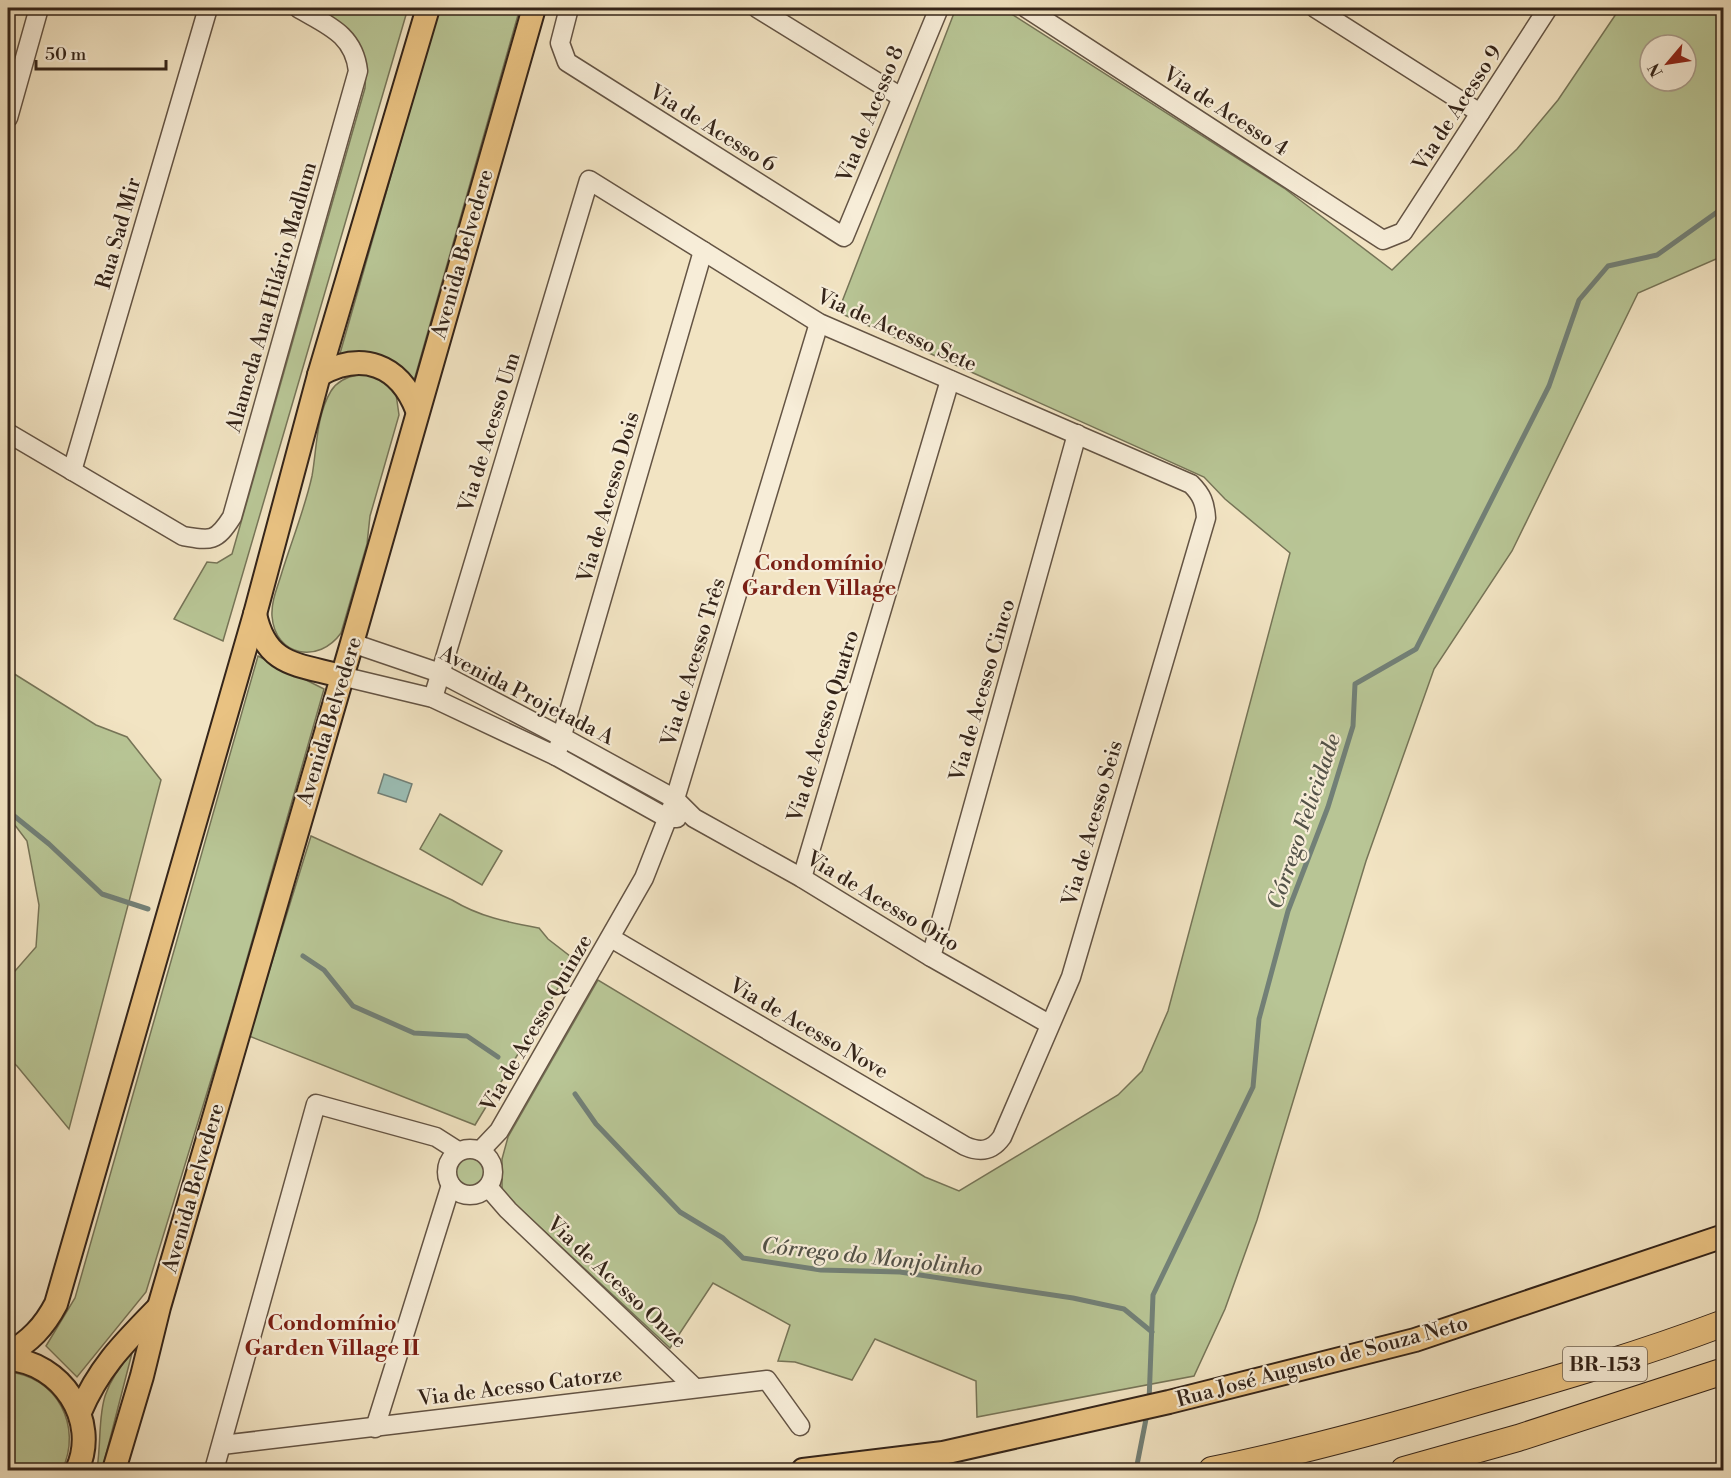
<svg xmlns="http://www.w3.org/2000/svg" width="1731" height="1478" viewBox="0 0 1731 1478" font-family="'Libre Bodoni',serif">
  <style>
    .green { fill: #b8c595; stroke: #767457; stroke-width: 1.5; fill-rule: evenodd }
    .water { fill: #9bbeb5; stroke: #728077; stroke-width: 1.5 }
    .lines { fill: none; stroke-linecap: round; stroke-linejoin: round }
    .stream { stroke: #728077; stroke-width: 5 }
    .minor-casing { stroke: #645444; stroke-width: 21 }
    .major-casing { stroke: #342419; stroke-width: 26 }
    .highway-casing { stroke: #342419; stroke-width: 28 }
    .minor { stroke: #f7edd8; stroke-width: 18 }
    .major { stroke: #e9c282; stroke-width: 22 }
    .highway { stroke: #e9c282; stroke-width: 26 }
    .labels { text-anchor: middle; stroke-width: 4.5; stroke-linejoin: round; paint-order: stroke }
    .shield { fill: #f7edd8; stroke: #6e6052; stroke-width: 1.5 }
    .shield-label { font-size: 20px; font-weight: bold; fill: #342419 }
    .street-label { font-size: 21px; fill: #342419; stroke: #f7edd8 }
    .neighbourhood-label { font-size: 22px; font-weight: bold; fill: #7a1f14; stroke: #f7edd8 }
    .water-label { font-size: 22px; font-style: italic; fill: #535248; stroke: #f7edd8 }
  </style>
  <rect width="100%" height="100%" fill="#f2e4c3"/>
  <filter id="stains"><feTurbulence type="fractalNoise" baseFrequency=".00333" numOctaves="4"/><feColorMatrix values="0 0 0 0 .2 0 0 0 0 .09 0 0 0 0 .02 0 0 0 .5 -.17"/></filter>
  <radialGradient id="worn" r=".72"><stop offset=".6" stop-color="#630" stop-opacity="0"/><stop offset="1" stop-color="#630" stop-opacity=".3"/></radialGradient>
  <g class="green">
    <path d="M 314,8 L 408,8 L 223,641 L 174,619 L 207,562 L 217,563 L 232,554 L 365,88 C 369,39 352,31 314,8 Z"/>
    <polygon points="439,8 520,8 413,384 339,357"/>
    <path d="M 956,8 L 1002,8 L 1284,188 L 1392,270 L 1517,149 L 1558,100 L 1620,8 L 1723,8 L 1723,256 L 1638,293 L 1512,551 L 1434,669 L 1366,861 L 1257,1220 L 1225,1309 L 1194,1376 L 977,1417 L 976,1381 L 875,1339 L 852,1380 L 795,1362 L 778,1361 L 790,1325 L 713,1283 L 670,1348 L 502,1192 L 502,1159 L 508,1137 L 598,980 L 925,1177 L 959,1191 L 1118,1095 L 1142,1071 L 1168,1011 L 1290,553 L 1225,499 L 1204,477 L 838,312 ZM 1650,45 L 1686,45 L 1686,81 L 1650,81 Z"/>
    <path d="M 357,375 L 368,375 L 385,382 L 396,394 L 399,415 L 370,516 L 367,544 L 341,633 C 319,664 275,657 272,616 C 271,601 278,586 282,572 C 292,540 305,508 312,476 C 317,448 316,416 331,391 C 337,381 347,377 357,375 Z"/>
    <polygon points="258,656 324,689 232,1011 146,1292 77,1377 46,1346 75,1298"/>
    <polygon points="8,670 96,725 127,737 161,780 69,1129 17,1066 8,1058 8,979 36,947 39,905 27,841 8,816"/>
    <polygon points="440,814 502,851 482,885 420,849"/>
    <path d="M 311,836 L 452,900 C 480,917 507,922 539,928 L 548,939 L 575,960 L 475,1125 L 249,1036 Z"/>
    <circle cx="470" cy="1171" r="16"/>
    <path d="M 132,1353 L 102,1470 L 97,1470 C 104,1418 92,1397 132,1353 Z"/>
    <path d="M 8,1372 C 57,1376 83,1427 62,1470 L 8,1470 Z"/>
  </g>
  <polygon class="water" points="384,774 412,784 406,802 378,793"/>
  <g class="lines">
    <g class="stream">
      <polyline points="8,811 49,844 102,894 148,909"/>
      <polyline points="303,956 324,970 353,1006 414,1033 467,1036 498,1057"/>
      <polyline points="575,1094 596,1124 680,1212 723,1238 743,1258 821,1270 900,1272 1073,1298 1124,1309 1152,1332"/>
      <polyline points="1149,1402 1153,1295 1253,1087 1259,1019 1288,911 1328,807 1353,726 1355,684 1416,649 1549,386 1579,300 1608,266 1657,255 1720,210 1724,202"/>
      <polyline points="1136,1470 1147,1414"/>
    </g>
    <defs>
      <g id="minor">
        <polyline points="569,8 560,43 567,62 844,237 939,8"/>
        <polyline points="757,8 901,97"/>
        <polyline points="1026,8 1383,240 1403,232 1548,8"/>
        <polyline points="1315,8 1480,113"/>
        <polyline points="8,118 39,8"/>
        <path d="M 8,433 L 183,536 C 211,541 216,542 232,517 L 358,71 C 354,34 327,25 298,8"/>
        <polyline points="72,471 208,8"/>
        <polyline points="352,643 440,673 562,737 675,799 694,818 802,878 931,957 1049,1024"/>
        <polyline points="341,676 433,698 556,756 667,818 677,818"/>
        <path d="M 433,698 L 589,180 L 819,323 L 1191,484 C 1202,495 1205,503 1206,518 L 1071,977 L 1002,1137 C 992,1151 981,1153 965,1146 L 611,938"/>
        <polyline points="556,756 703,251"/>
        <polyline points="802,878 950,380"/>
        <polyline points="931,957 1077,434"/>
        <circle cx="470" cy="1172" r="23"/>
        <polyline points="480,1151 499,1131 644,878 675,799 819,323"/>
        <polyline points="488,1187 508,1210 694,1387"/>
        <polyline points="375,1428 451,1185"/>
        <polyline points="222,1445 767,1380 800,1426"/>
        <polyline points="214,1470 316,1104 436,1137 458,1151"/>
      </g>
      <g id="major">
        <path d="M 319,375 C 362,351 399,364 417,410"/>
        <path d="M 255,614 C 266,666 297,664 341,676"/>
        <path d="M 8,1354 C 30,1341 44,1327 56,1304 L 255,614 L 319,375 L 428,8"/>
        <path d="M 8,1359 C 61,1362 100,1420 77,1470"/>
        <path d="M 80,1412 C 99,1367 124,1343 158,1308"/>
        <polyline points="114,1470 142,1376 159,1307 352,643 534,8"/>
        <polyline points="803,1470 943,1453 1169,1402 1415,1340 1724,1236"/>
      </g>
      <g id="highway">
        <path d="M 1212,1470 C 1301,1452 1388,1428 1476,1402 C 1560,1378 1642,1354 1724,1323"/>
        <polyline points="1404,1470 1518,1438 1724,1371"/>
      </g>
    </defs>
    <use href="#minor" class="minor-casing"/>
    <use href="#major" class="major-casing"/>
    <use href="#highway" class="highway-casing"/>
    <use href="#minor" class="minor"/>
    <use href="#major" class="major"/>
    <use href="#highway" class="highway"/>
  </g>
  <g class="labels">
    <rect class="shield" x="1563" y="1347" width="84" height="34" rx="4.5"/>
    <g class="shield-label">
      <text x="1605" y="1371">BR-153</text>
    </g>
    <g class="street-label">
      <text transform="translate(1457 108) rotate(-57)" y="7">Via de Acesso 9</text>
      <text transform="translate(1226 111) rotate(33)" y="7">Via de Acesso 4</text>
      <text transform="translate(870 114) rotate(-68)" y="7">Via de Acesso 8</text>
      <text transform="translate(713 128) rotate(32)" y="7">Via de Acesso 6</text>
      <text transform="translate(118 233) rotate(-74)" y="7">Rua Sad Mir</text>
      <text transform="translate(462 254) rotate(-74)" y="7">Avenida Belvedere</text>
      <text transform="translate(271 297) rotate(-74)" y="7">Alameda Ana Hilário Madlum</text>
      <text transform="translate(897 330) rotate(24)" y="7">Via de Acesso Sete</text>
      <text transform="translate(489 432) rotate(-73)" y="7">Via de Acesso Um</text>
      <text transform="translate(608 497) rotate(-74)" y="7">Via de Acesso Dois</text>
      <text transform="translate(693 662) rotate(-73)" y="7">Via de Acesso Três</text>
      <text transform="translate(982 690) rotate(-74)" y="7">Via de Acesso Cinco</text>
      <text transform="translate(527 695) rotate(27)" y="7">Avenida Projetada A</text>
      <text transform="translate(329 721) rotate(-73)" y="7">Avenida Belvedere</text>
      <text transform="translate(823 726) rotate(-73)" y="7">Via de Acesso Quatro</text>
      <text transform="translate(1092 823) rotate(-74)" y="7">Via de Acesso Seis</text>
      <text transform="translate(883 901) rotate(31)" y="7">Via de Acesso Oito</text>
      <text transform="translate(536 1023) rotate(-60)" y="7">Via de Acesso Quinze</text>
      <text transform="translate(809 1028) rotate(30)" y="7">Via de Acesso Nove</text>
      <text transform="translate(193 1188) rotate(-74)" y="7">Avenida Belvedere</text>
      <text transform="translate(617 1282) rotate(43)" y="7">Via de Acesso Onze</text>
      <text transform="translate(1322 1361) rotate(-15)" y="7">Rua José Augusto de Souza Neto</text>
      <text transform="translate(520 1386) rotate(-7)" y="7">Via de Acesso Catorze</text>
    </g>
    <g class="neighbourhood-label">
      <text x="819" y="570">Condomínio<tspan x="819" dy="25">Garden Village</tspan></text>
      <text x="332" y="1330">Condomínio<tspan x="332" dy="25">Garden Village II</tspan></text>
    </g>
    <g class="water-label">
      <text transform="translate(1303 821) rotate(-71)" y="8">Córrego Felicidade</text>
      <text transform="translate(872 1256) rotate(6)" y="8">Córrego do Monjolinho</text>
    </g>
  </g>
  <rect width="1731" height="1478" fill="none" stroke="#f2e4c3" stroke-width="30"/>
  <rect x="9" y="9" width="1713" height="1460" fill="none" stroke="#342419" stroke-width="3"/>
  <rect x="15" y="15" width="1701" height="1448" fill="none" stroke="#342419" stroke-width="1.5"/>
  <g transform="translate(1668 63) rotate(241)"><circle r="28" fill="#f7edd8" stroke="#a99d8c" stroke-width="1.5"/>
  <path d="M0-4.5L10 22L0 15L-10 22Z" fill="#8f2418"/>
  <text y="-9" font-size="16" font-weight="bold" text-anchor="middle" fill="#342419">N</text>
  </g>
  <path d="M36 60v9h130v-9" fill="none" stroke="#342419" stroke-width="3"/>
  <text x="45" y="60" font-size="18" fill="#342419" stroke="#f7edd8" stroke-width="4.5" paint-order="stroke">50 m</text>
  <rect width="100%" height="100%" filter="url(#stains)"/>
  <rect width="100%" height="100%" fill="url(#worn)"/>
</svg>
